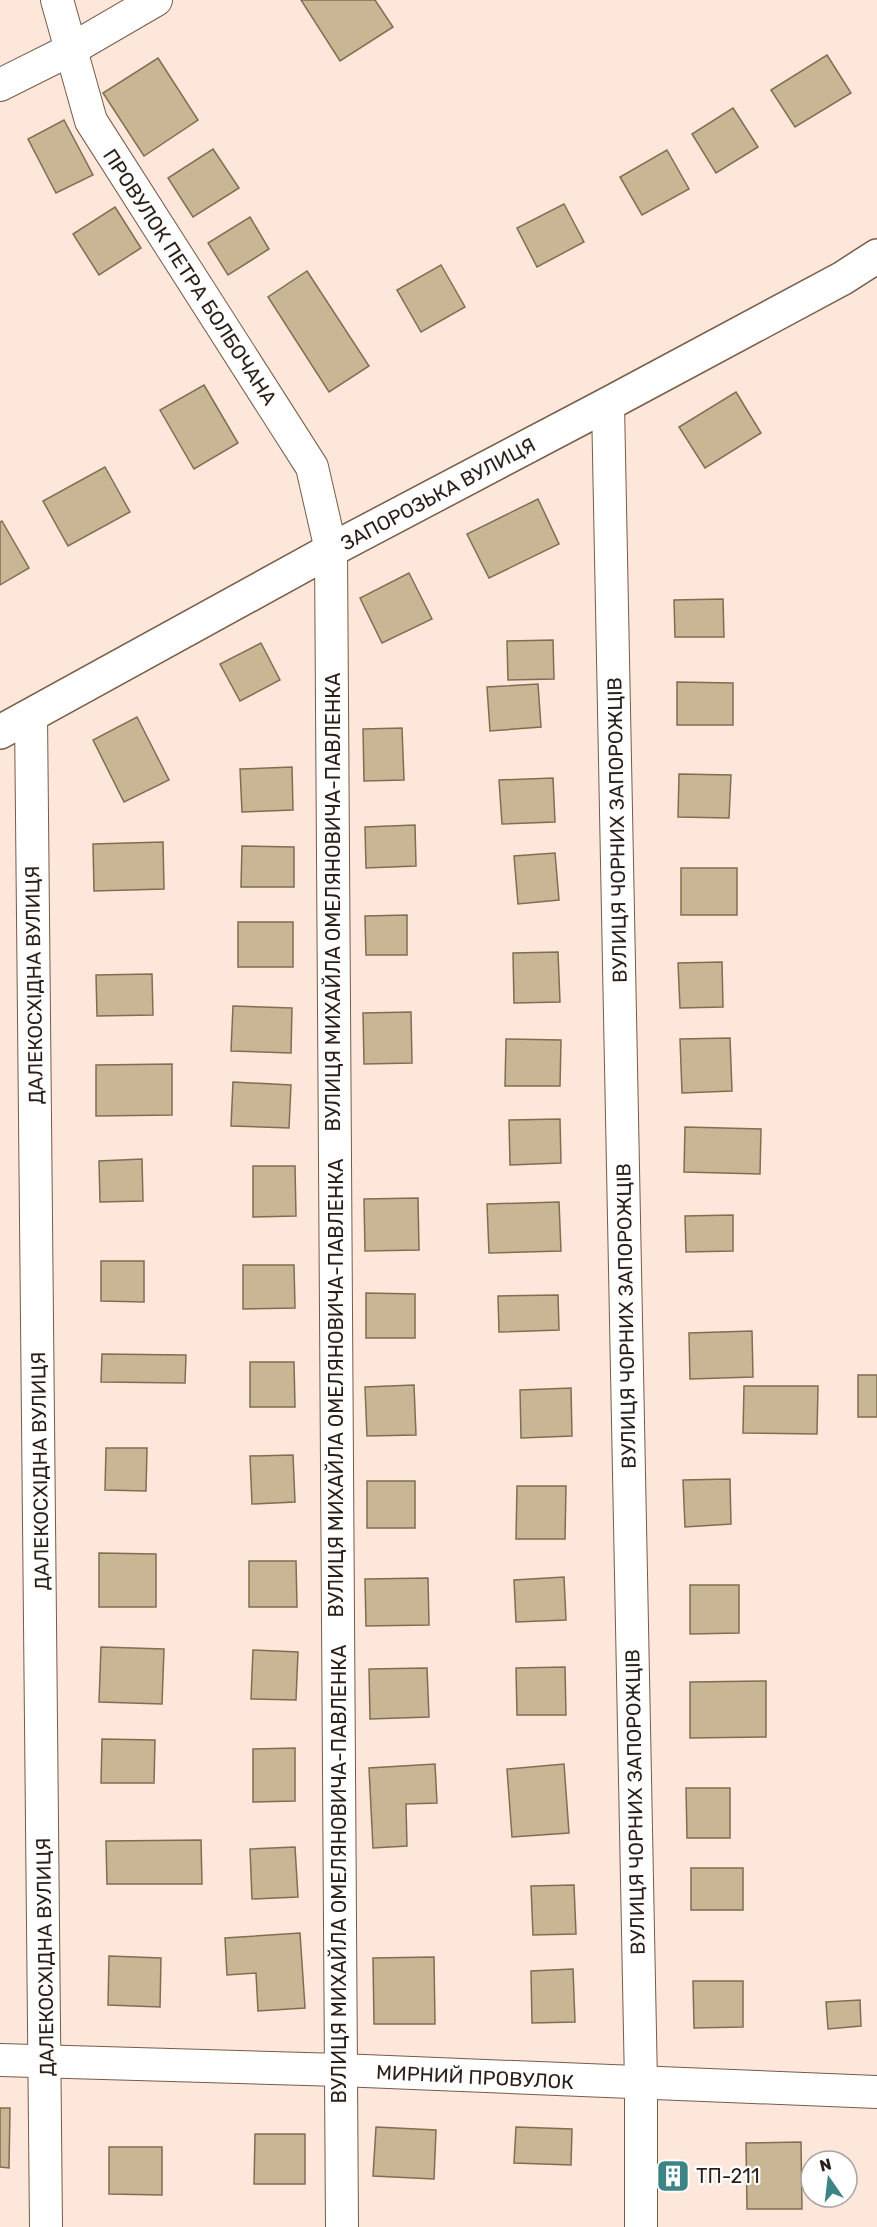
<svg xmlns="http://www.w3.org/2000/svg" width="877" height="2227" viewBox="0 0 877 2227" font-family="Rubik,sans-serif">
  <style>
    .building { fill: #c8b695; stroke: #7f6f50; stroke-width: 1.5 }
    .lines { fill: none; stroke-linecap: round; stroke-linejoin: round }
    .street-casing { stroke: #785b47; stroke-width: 34 }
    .secondary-casing { stroke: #785b47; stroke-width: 36 }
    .street { stroke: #fff; stroke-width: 32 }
    .secondary { stroke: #fff; stroke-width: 33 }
    .labels { text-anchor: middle; stroke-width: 4.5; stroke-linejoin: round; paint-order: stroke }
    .street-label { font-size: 20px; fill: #2c1f17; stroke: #fff }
    .poi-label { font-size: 20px; fill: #2c1f17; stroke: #fff; text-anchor: start }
  </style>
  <rect width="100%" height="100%" fill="#fce7da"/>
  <g class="building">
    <polygon points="301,0 375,0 393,27 340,61"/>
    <polygon points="827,55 851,93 795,127 771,90"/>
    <polygon points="158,58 198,120 144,156 103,93"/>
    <polygon points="733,108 758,147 716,173 692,134"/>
    <polygon points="64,120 93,175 56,193 28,139"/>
    <polygon points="213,149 239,188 193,217 168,178"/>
    <polygon points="667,150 689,189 642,215 620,177"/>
    <polygon points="564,204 584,242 537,267 517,228"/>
    <polygon points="115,207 141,248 99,275 73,234"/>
    <polygon points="250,217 269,249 228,275 208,243"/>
    <polygon points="441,265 465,307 421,332 397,290"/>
    <polygon points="307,271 369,366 329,392 268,297"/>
    <polygon points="204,385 238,443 194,469 160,410"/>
    <polygon points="736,392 761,433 705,468 679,427"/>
    <polygon points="105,467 130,512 68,546 43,501"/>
    <polygon points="538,499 559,544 489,578 467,534"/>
    <polygon points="2,521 29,568 0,585 0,522"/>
    <polygon points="409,573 432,619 382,643 360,598"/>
    <polygon points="723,599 724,637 675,637 674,600"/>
    <polygon points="553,640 554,679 508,680 507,641"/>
    <polygon points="261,643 280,680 240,701 220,664"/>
    <polygon points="677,682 733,683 733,725 677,725"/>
    <polygon points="538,684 541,727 490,731 487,687"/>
    <polygon points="137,717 169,780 124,802 93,740"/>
    <polygon points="402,728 404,780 364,781 363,729"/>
    <polygon points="292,767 293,810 242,812 240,769"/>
    <polygon points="679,774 731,775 729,818 678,817"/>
    <polygon points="553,778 555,822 502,824 499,780"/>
    <polygon points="415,825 416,866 366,868 365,827"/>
    <polygon points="163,842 164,889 94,891 93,844"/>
    <polygon points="242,846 294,847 294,887 241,887"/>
    <polygon points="555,853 559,900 518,904 514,856"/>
    <rect x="681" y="868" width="56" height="47"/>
    <polygon points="407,915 407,955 366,955 365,916"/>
    <rect x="238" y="922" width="55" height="45"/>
    <polygon points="558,952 560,1002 514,1003 513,953"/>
    <polygon points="722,962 723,1007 680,1008 678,963"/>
    <polygon points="152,974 153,1015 97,1016 96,975"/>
    <polygon points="233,1006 292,1008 291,1053 231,1051"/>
    <polygon points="411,1012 412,1063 364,1064 363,1013"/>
    <polygon points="730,1038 732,1091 682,1093 680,1039"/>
    <polygon points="506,1039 561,1040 560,1086 505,1086"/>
    <polygon points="172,1064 172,1115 96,1116 96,1065"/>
    <polygon points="233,1082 291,1085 289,1128 231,1126"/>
    <polygon points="560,1119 561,1163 510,1165 509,1120"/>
    <polygon points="685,1127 761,1129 760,1174 684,1172"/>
    <polygon points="142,1159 143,1201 100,1202 99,1161"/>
    <polygon points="253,1166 295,1166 296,1216 253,1217"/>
    <polygon points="418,1198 419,1250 365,1251 364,1199"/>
    <polygon points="559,1202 561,1251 489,1253 487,1204"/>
    <polygon points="733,1215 733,1251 686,1252 685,1216"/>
    <polygon points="101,1261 144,1261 144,1302 101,1301"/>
    <polygon points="243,1265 294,1265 295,1308 243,1309"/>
    <polygon points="366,1293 415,1294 415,1338 366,1338"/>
    <polygon points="558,1295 559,1330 499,1332 498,1296"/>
    <polygon points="752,1331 753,1377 690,1379 689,1333"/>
    <polygon points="102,1354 186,1355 185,1383 101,1382"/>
    <polygon points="250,1362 294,1362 295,1407 250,1407"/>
    <rect x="858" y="1375" width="19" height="42"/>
    <polygon points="414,1385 416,1435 367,1436 365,1387"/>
    <polygon points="744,1386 818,1386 817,1434 743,1433"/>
    <polygon points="571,1388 572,1436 521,1438 520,1390"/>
    <polygon points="106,1448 147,1448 146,1491 105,1490"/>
    <polygon points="293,1455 295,1502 252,1504 250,1456"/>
    <polygon points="730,1479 731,1524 685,1527 683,1480"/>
    <rect x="367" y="1481" width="48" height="47"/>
    <polygon points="517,1486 566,1486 565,1539 516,1539"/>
    <polygon points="99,1553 156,1554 156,1607 99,1607"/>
    <polygon points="249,1561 296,1561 297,1607 249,1607"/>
    <polygon points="564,1577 566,1620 516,1622 514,1580"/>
    <polygon points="428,1578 429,1625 366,1626 365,1579"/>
    <polygon points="690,1585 739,1585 739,1633 690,1634"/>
    <polygon points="101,1647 164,1649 162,1704 99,1702"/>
    <polygon points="253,1650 298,1652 296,1700 251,1699"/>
    <polygon points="565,1667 566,1715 517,1715 516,1668"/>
    <polygon points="427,1668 429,1717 370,1719 369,1669"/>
    <polygon points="766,1681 766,1737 690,1738 690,1682"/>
    <polygon points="102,1739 155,1740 154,1783 101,1783"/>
    <polygon points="295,1748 295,1801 253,1802 253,1749"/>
    <polygon points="435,1764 437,1803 406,1804 407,1846 373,1848 369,1768"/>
    <polygon points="564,1764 569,1833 512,1837 507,1769"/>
    <polygon points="686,1788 730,1788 730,1838 687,1838"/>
    <polygon points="201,1840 202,1884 107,1884 106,1841"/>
    <polygon points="295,1847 298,1897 252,1899 250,1849"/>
    <rect x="691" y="1868" width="52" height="42"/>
    <polygon points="574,1885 576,1934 533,1935 531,1886"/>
    <polygon points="300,1933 305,2008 258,2011 256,1973 227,1975 225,1938"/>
    <polygon points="109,1956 161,1958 160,2007 108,2005"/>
    <polygon points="434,1957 435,2024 374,2024 373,1958"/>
    <polygon points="573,1969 575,2022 532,2023 531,1971"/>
    <polygon points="693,1981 743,1981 743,2027 694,2028"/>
    <polygon points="860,2000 861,2026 828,2029 826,2002"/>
    <polygon points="0,2108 10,2108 9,2168 0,2167"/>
    <polygon points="376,2127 436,2130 434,2179 373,2176"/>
    <polygon points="516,2127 572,2129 571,2165 514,2163"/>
    <polygon points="255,2134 305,2134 305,2184 254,2184"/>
    <polygon points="801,2142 802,2209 747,2209 746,2143"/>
    <polygon points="109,2147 162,2147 162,2195 109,2194"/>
    <polygon points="678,2168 681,2181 668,2184 665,2171"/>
  </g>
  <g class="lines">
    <defs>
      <g id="street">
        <polyline points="57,0 91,121 312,467 331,550 342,2227"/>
        <polyline points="0,85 70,50 156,0"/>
        <polyline points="608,404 641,2084 641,2227"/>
        <polyline points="31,715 46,2227"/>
        <polyline points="0,2060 340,2070 877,2092"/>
      </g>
      <polyline id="secondary" points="0,732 331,550 608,404 843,278 877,256"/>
    </defs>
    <use href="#street" class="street-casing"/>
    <use href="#secondary" class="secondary-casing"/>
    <use href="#street" class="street"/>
    <use href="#secondary" class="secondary"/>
  </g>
  <defs>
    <symbol id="building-square" viewBox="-11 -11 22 22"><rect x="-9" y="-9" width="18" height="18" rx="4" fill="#3d8585" stroke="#fff"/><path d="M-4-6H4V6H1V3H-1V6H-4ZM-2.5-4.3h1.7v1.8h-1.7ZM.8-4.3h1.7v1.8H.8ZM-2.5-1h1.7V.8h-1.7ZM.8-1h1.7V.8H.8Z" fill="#fff"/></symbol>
  </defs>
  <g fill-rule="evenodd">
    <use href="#building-square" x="654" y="2157" width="38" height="38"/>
  </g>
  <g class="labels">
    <g class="street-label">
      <text transform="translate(190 277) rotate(57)" y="7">ПРОВУЛОК ПЕТРА БОЛБОЧАНА</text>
      <text transform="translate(438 494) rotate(-28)" y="7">ЗАПОРОЗЬКА ВУЛИЦЯ</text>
      <text transform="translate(617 830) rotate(-91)" y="7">ВУЛИЦЯ ЧОРНИХ ЗАПОРОЖЦІВ</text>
      <text transform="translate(333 902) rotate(-90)" y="7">ВУЛИЦЯ МИХАЙЛА ОМЕЛЯНОВИЧА-ПАВЛЕНКА</text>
      <text transform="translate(34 985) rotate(-91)" y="7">ДАЛЕКОСХІДНА ВУЛИЦЯ</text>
      <text transform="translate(626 1316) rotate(-91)" y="7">ВУЛИЦЯ ЧОРНИХ ЗАПОРОЖЦІВ</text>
      <text transform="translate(336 1388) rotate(-90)" y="7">ВУЛИЦЯ МИХАЙЛА ОМЕЛЯНОВИЧА-ПАВЛЕНКА</text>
      <text transform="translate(40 1471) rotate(-91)" y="7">ДАЛЕКОСХІДНА ВУЛИЦЯ</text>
      <text transform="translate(635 1802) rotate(-91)" y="7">ВУЛИЦЯ ЧОРНИХ ЗАПОРОЖЦІВ</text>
      <text transform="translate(339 1874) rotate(-90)" y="7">ВУЛИЦЯ МИХАЙЛА ОМЕЛЯНОВИЧА-ПАВЛЕНКА</text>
      <text transform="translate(45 1957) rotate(-91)" y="7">ДАЛЕКОСХІДНА ВУЛИЦЯ</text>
      <text transform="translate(475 2077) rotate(3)" y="7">МИРНИЙ ПРОВУЛОК</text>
    </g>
    <g class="poi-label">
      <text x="696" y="2183">ТП-211</text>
    </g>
  </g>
  <g transform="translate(829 2179) rotate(346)"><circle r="28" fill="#ffffff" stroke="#aba5a2" stroke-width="1.5"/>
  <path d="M0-4.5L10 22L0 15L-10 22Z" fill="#3d8585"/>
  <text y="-9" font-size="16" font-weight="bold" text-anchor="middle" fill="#2c1f17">N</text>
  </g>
</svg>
